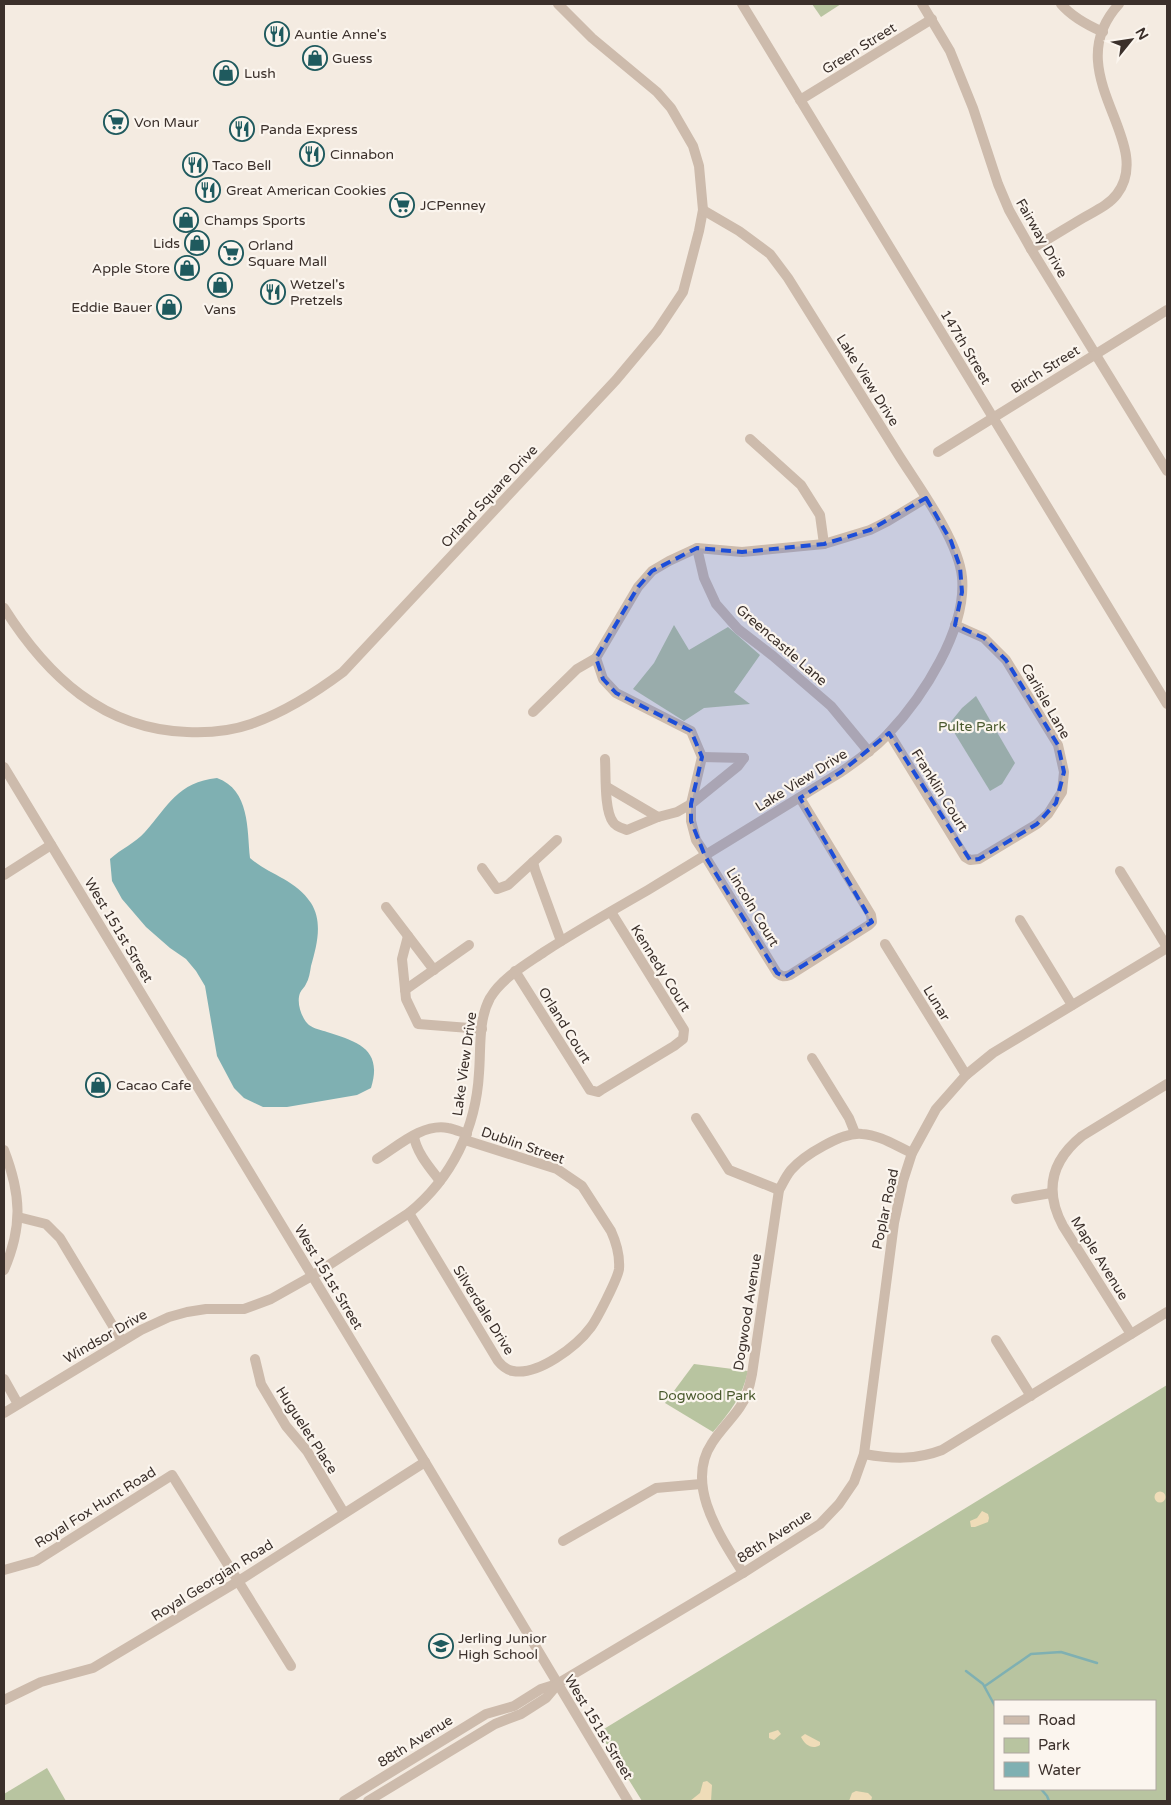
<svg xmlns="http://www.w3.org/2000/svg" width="1171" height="1805" viewBox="0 0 1171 1805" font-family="'Varela Round',sans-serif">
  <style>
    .green { fill: #b8c4a0; fill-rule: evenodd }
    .sand { fill: #efdcb8 }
    .water { fill: #7fb0b2 }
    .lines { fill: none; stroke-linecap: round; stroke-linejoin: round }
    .stream { stroke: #7fb0b2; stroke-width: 2.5 }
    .minor { stroke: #cdbbac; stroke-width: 10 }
    .marked { fill: #1d4ed8; fill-opacity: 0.2; stroke: #1d4ed8; stroke-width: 4; stroke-dasharray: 10 6; stroke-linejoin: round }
    .labels { text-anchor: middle; stroke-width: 4.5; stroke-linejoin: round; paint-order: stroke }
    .poi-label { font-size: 14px; fill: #3b302b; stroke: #fbf5ee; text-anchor: start }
    .street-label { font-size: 14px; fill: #3b302b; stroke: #fbf5ee }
    .park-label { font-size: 14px; fill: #4a5a2e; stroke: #fbf5ee }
  </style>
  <rect width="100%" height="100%" fill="#f4ebe1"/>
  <g class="green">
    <polygon points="812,4 841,4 821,17"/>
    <polygon points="674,625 689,650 728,627 760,655 734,692 750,704 704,708 684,721 633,689 654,663"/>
    <polygon points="976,696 1015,763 1002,784 990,791 949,724 962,708"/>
    <path d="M 694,1364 L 748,1371 C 743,1396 729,1413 713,1432 L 665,1403 Z"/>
    <path d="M 1167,1385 L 1167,1801 L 642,1801 L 599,1732 ZM 995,1701 L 1155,1701 L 1155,1789 L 995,1789 Z"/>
    <polygon points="47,1768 66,1801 4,1801 4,1794"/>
  </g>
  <g class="sand">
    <circle cx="1160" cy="1497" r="5.5"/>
    <polygon points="982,1511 988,1514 989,1518 988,1522 975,1527 971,1527 970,1521 977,1518"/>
    <polygon points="778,1730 781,1734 774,1740 769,1738 769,1733"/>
    <path d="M 805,1734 L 820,1742 L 820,1745 C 812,1750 805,1745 801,1737 Z"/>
    <polygon points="707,1781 712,1785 711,1801 690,1801 700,1793 703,1782"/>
    <polygon points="856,1791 868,1793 872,1797 871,1801 849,1801 852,1793"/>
  </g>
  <path class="water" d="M 217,778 C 250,790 247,829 250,858 C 269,875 295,879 311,903 C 323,922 317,945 311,966 C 310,972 309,979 306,984 C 305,987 301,990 300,993 C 296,1003 302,1019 309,1025 C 314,1029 322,1030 327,1032 C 358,1042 383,1049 371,1088 L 357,1095 L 287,1107 L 263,1107 L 244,1098 L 234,1088 L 217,1056 L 205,986 L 196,971 L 186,959 L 170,948 L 146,927 L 122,899 L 112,881 L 110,859 C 121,849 135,843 145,832 C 168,806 178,782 217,778 Z"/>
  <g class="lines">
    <g class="stream">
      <polyline points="966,1671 983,1684 995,1706"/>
      <polyline points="985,1686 1031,1654 1061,1652 1097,1663"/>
      <polyline points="1041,1789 1047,1796 1049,1801"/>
    </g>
    <g class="minor">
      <polyline points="742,4 1167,704"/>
      <polyline points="922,4 950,51 973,108 998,184 1009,210 1031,249 1167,471"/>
      <path d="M 1061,4 C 1072,17 1087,25 1103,32"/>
      <polyline points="800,100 932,19"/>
      <path d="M 1031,249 C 1049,239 1066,228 1083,218 C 1095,211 1109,205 1117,194 C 1157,141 1056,73 1119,4"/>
      <polyline points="750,439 801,485 820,515 824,544"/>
      <polyline points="938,452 1167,310"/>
      <polyline points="697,548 704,578 716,604 738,629 773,656 831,706 869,752"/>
      <path d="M 4,608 C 47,676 103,729 187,732 C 209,733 231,731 251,724 C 285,712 315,693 343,672 L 616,380 L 657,331 L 683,292 L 699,231 L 703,210 L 699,166 L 693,146 L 671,108 L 657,92 L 592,38 L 558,4"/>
      <polyline points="533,712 577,669 596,658"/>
      <polyline points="889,733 965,857 970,860 979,859 1037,824 1048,814 1062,792 1064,772 1058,745 1006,660 984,638 955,625"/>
      <polyline points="702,757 744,758"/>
      <path d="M 605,759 C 606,774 604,810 613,822 C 616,827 622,828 627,830 L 658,817 L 677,812 L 691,804 L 738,766 L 744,758"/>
      <polyline points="4,767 425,1462 628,1801"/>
      <polyline points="607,787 658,817"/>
      <polyline points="706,855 696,840 691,821 691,804 702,757 691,731 616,693 603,679 596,658 638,587 652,571 669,561 697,548 742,552 824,544 870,530 888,521 926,498"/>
      <path d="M 705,856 L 777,973 C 782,977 784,977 790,975 L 869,925 L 872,922 L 871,915 L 800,798"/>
      <polyline points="533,862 535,870 561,941"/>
      <polyline points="482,868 497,889 508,885 557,840"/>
      <polyline points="1120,871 1167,947"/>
      <polyline points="4,875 51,845"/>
      <polyline points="386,907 434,970"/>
      <polyline points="1020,920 1072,1005"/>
      <polyline points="408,936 402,959 406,999 418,1024 482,1029"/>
      <polyline points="885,944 966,1075"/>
      <polyline points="515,971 590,1090 598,1092 601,1090 674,1046 683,1039 684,1030 611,912"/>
      <polyline points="405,990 469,945"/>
      <polyline points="812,1058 849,1118 855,1133"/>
      <polyline points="696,1118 729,1170 779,1190"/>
      <path d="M 414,1136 C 416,1152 430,1168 440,1181"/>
      <path d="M 4,1150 C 21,1194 23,1226 4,1270"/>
      <path d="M 377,1159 C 397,1147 422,1123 448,1128 C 454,1129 461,1132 467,1134"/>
      <polyline points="1016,1199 1051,1193"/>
      <path d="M 409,1213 L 498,1361 C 502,1366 506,1370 513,1371 C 538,1376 577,1346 591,1327 C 597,1319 618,1278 619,1269 C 620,1256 616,1242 611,1231 L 582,1186 L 557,1169 L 465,1140"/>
      <polyline points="18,1217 46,1224 60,1238 122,1341"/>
      <path d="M 1131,1334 L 1063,1226 C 1044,1191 1051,1161 1082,1136 L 1167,1084"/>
      <polyline points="996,1340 1031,1396"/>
      <polyline points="255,1359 261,1384 286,1426 307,1451 344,1513"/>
      <polyline points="4,1379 18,1404"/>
      <path d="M 4,1413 L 141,1330 L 169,1317 L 187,1312 L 206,1309 L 244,1309 L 271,1299 L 312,1276 L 409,1213 C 452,1178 476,1128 479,1073 C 481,1049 478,1020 490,998 C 502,978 525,965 544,952 C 578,930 613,910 648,890 C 713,851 777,811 841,772 C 858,760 874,749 888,734 C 923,697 967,629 962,577 C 958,539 918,486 898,454 C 861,395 824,336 788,278 L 770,254 L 739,231 L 703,210"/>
      <path d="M 864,1454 C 892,1459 916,1460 942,1450 L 1167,1312"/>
      <polyline points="563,1541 656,1488 701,1484"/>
      <polyline points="4,1570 36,1561 172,1475 291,1666"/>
      <path d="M 743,1573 C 721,1537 684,1485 712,1443 C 720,1430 732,1419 740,1407 C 747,1397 750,1385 752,1374 L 779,1190 C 783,1183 786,1176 791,1170 C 804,1155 842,1132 862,1134 C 880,1135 896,1146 912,1153"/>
      <polyline points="4,1700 41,1682 93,1668 237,1582 425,1462"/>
      <polyline points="344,1801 486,1714 514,1706 541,1689 557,1684 743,1573 820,1524 839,1504 854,1482 864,1454 894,1223 903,1181 912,1153 936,1109 966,1075 993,1053 1167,948"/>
      <polyline points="368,1801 495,1724 521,1714 546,1698 557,1685"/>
    </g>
  </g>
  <path class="marked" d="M 926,498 L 951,541 L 960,567 L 962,592 L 955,625 L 984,638 L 1006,660 L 1058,745 L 1064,772 L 1056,803 L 1037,824 L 979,859 L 970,860 L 889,733 L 841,772 L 800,798 L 872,922 L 785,977 L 777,973 L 705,856 L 691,821 L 691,804 L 702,757 L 691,731 L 616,693 L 603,679 L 596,658 L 638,587 L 652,571 L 697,548 L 742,552 L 824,544 L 870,530 Z"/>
  <defs>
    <symbol id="restaurant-ring" viewBox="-11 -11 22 22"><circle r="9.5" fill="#fbf5ee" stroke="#1f5a5e" stroke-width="1.5"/><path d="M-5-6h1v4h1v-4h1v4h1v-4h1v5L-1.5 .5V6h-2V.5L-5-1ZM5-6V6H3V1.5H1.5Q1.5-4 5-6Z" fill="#1f5a5e"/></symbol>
    <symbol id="shop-ring" viewBox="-11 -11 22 22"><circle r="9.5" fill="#fbf5ee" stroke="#1f5a5e" stroke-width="1.5"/><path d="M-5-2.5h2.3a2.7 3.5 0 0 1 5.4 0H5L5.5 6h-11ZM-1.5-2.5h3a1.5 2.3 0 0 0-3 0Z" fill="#1f5a5e"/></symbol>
    <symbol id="supermarket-ring" viewBox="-11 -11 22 22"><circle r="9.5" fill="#fbf5ee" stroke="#1f5a5e" stroke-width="1.5"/><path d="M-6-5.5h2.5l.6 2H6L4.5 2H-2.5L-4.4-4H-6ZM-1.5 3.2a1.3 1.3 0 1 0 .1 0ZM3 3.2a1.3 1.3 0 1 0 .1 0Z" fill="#1f5a5e"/></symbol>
    <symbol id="school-ring" viewBox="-11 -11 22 22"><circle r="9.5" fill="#fbf5ee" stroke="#1f5a5e" stroke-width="1.5"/><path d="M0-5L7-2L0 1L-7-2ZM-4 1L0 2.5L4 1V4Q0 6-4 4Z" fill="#1f5a5e"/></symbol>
  </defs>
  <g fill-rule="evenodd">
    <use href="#restaurant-ring" x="263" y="20" width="28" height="28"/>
    <use href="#shop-ring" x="301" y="44" width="28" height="28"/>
    <use href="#shop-ring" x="212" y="59" width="28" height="28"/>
    <use href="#supermarket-ring" x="102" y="108" width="28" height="28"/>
    <use href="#restaurant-ring" x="228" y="115" width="28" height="28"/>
    <use href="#restaurant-ring" x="298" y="140" width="28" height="28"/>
    <use href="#restaurant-ring" x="181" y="151" width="28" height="28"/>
    <use href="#restaurant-ring" x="194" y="176" width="28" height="28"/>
    <use href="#supermarket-ring" x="388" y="191" width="28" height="28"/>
    <use href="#shop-ring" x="172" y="206" width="28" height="28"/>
    <use href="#shop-ring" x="183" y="229" width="28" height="28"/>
    <use href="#supermarket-ring" x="217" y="239" width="28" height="28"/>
    <use href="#shop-ring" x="173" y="254" width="28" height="28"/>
    <use href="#shop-ring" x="206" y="271" width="28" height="28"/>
    <use href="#restaurant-ring" x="259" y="278" width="28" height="28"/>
    <use href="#shop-ring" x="155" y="293" width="28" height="28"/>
    <use href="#shop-ring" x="84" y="1071" width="28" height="28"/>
    <use href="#school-ring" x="427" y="1632" width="28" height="28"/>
  </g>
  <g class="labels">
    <g class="poi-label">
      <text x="294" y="39">Auntie Anne's</text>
      <text x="332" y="63">Guess</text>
      <text x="244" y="78">Lush</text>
      <text x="134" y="127">Von Maur</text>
      <text x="260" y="134">Panda Express</text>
      <text x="330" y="159">Cinnabon</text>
      <text x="212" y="170">Taco Bell</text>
      <text x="226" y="195">Great American Cookies</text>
      <text x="420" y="210">JCPenney</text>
      <text x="204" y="225">Champs Sports</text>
      <text x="180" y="248" text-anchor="end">Lids</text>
      <text x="248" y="250">Orland<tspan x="248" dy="16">Square Mall</tspan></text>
      <text x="170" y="273" text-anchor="end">Apple Store</text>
      <text x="290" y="289">Wetzel's<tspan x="290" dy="16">Pretzels</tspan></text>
      <text x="152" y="312" text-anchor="end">Eddie Bauer</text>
      <text x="220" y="314" text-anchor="middle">Vans</text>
      <text x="116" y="1090">Cacao Cafe</text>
      <text x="458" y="1643">Jerling Junior<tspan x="458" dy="16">High School</tspan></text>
    </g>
    <g class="street-label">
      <text transform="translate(859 48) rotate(-32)" y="5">Green Street</text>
      <text transform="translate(1042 238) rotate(60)" y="5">Fairway Drive</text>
      <text transform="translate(966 347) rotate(59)" y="5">147th Street</text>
      <text transform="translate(1045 369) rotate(-32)" y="5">Birch Street</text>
      <text transform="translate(868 380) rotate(58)" y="5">Lake View Drive</text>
      <text transform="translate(489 496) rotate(-47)" y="5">Orland Square Drive</text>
      <text transform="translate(782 645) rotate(41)" y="5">Greencastle Lane</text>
      <text transform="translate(1046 701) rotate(60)" y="5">Carlisle Lane</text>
      <text transform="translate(801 780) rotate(-32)" y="5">Lake View Drive</text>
      <text transform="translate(940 790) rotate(58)" y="5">Franklin Court</text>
      <text transform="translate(753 907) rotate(59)" y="5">Lincoln Court</text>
      <text transform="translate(119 930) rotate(59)" y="5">West 151st Street</text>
      <text transform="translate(661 968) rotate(58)" y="5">Kennedy Court</text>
      <text transform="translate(937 1003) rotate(59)" y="5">Lunar</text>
      <text transform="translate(565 1025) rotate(58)" y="5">Orland Court</text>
      <text transform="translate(464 1064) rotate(-82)" y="5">Lake View Drive</text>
      <text transform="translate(523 1145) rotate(19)" y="5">Dublin Street</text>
      <text transform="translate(885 1209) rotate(-78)" y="5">Poplar Road</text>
      <text transform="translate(1100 1258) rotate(58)" y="5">Maple Avenue</text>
      <text transform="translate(329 1277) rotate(59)" y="5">West 151st Street</text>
      <text transform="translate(484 1310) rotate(58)" y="5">Silverdale Drive</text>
      <text transform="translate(747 1312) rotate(-81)" y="5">Dogwood Avenue</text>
      <text transform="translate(105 1336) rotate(-30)" y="5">Windsor Drive</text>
      <text transform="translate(307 1430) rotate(57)" y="5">Huguelet Place</text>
      <text transform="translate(95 1507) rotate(-32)" y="5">Royal Fox Hunt Road</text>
      <text transform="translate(774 1536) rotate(-33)" y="5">88th Avenue</text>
      <text transform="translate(212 1580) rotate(-32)" y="5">Royal Georgian Road</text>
      <text transform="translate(599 1727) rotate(59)" y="5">West 151st Street</text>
      <text transform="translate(415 1741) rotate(-32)" y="5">88th Avenue</text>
    </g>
    <g class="park-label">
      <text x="972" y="731">Pulte Park</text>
      <text x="707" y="1400">Dogwood Park</text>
    </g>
  </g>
  <rect width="1171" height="1805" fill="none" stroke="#3b302b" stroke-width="10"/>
  <rect x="994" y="1700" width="162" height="90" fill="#fbf5ee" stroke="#aea6a0"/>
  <rect x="1004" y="1716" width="25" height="8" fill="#cdbbac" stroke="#aea6a0"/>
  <text x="1038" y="1725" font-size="15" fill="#3b302b">Road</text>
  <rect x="1004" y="1738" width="25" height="15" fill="#b8c4a0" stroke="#aea6a0"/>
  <text x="1038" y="1750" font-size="15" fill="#3b302b">Park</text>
  <rect x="1004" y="1762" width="25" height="15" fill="#7fb0b2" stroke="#aea6a0"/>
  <text x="1038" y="1775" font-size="15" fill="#3b302b">Water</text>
  <g transform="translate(1131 40) rotate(60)" stroke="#fbf5ee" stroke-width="4" paint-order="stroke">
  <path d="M0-4L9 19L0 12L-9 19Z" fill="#3b302b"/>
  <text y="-8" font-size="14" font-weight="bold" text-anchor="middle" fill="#3b302b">N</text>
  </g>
</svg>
